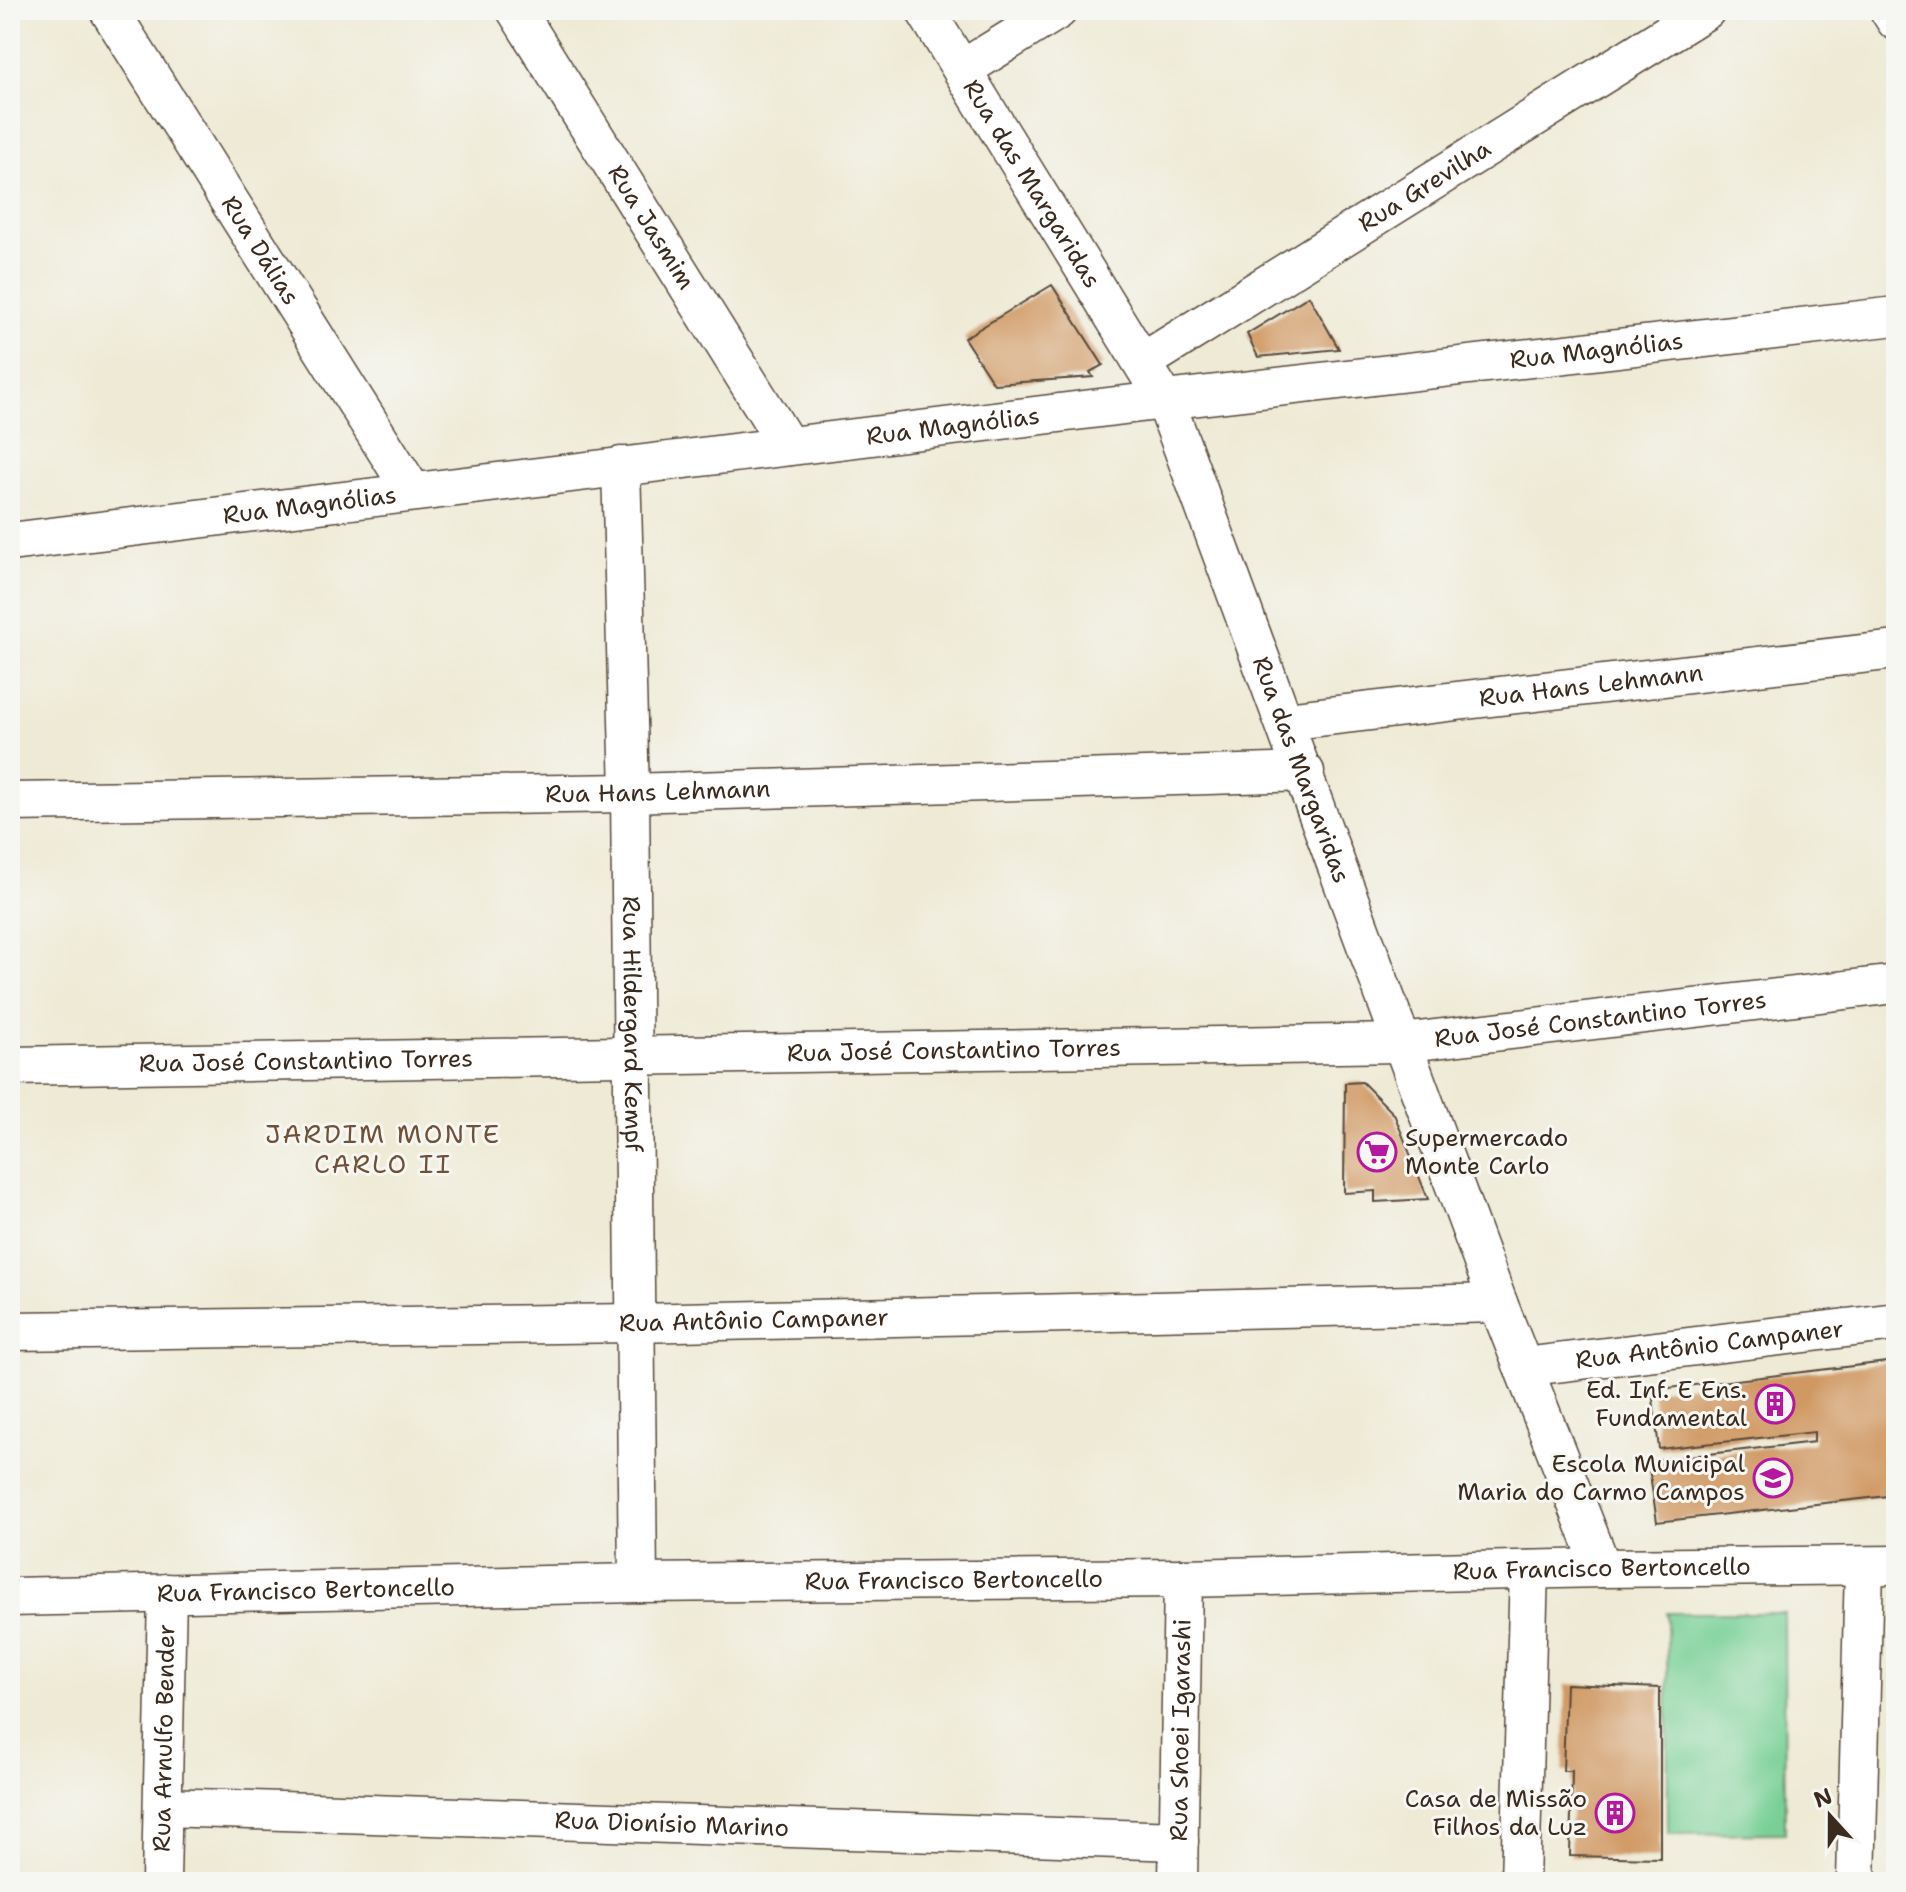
<svg xmlns="http://www.w3.org/2000/svg" width="1906" height="1892" viewBox="0 0 1906 1892" font-family="'Shantell Sans',sans-serif">
  <style>
    .green { fill: #79d096; stroke: #5a7d5a; stroke-width: 2 }
    .building { fill: #d09963 }
    .lines { fill: none; stroke-linecap: round; stroke-linejoin: round }
    .minor-casing { stroke: #564739; stroke-width: 41 }
    .minor { stroke: #fff; stroke-width: 38 }
    .labels { text-anchor: middle; stroke-width: 6; stroke-linejoin: round; paint-order: stroke }
    .street-label { font-size: 24px; fill: #3b2a1e; stroke: #f6f6f2 }
    .poi-label { font-size: 24px; fill: #3b2a1e; stroke: #f6f6f2; text-anchor: end }
    .neighbourhood-label { font-size: 26px; letter-spacing: 2px; fill: #6f5136; stroke: #f6f6f2 }
  </style>
  <rect width="100%" height="100%" fill="#f6f6f2"/>
  <filter id="ink" filterUnits="userSpaceOnUse"><feTurbulence type="fractalNoise" baseFrequency=".0125" numOctaves="2"/><feDisplacementMap in="SourceGraphic" scale="16" xChannelSelector="R" yChannelSelector="G"/><feConvolveMatrix kernelMatrix="1 2 1 2 8 2 1 2 1" color-interpolation-filters="sRGB"/></filter>
  <filter id="wash" filterUnits="userSpaceOnUse"><feTurbulence type="fractalNoise" baseFrequency=".006" numOctaves="4" result="noise"/><feDisplacementMap in="SourceGraphic" scale="32" xChannelSelector="R" yChannelSelector="G"/><feGaussianBlur stdDeviation="1.8" result="paint"/><feColorMatrix in="noise" values="0 0 0 0 0 0 0 0 0 0 0 0 0 0 0 0 0 1.4 0 .05"/><feComposite in="paint" operator="in"/></filter>
  <g filter="url(#wash)">
    <rect width="100%" height="100%" fill="#eeead5"/>
    <polygon class="green" points="1667,1613 1784,1613 1785,1833 1668,1834"/>
    <g id="blocks">
      <g class="building">
        <polygon points="1052,285 1103,365 1090,372 1093,377 994,384 964,338"/>
        <polygon points="1309,296 1339,349 1258,357 1247,334"/>
        <polygon points="1362,1082 1394,1114 1428,1199 1375,1202 1375,1191 1344,1193 1345,1083"/>
        <polygon points="1896,1361 1896,1495 1657,1522 1648,1461 1814,1442 1814,1432 1659,1449 1652,1390"/>
        <polygon points="1566,1684 1660,1688 1660,1858 1570,1856 1572,1771 1563,1771"/>
      </g>
    </g>
  </g>
  <g filter="url(#ink)">
    <use href="#blocks" fill-opacity="0" stroke="#564739" stroke-width="2"/>
    <g class="lines">
      <defs>
        <g id="minor">
          <path id="s1" d="M 109,10 L 412,491"/>
          <path id="s2" d="M 516,10 L 788,446"/>
          <path id="s3" d="M 925,10 L 1165,400 L 1498,1303 L 1602,1568"/>
          <polyline points="1889,10 1896,21"/>
          <polyline points="963,69 1058,10"/>
          <path id="s4" d="M 1143,362 L 1706,10"/>
          <path id="s5" d="M 621,466 L 630,793 L 638,1583"/>
          <path id="s6" d="M 10,542 L 1165,400 L 1896,316"/>
          <path id="s7" d="M 1285,721 L 1896,650"/>
          <path id="s8" d="M 10,802 L 630,793 L 1305,772"/>
          <path id="s9" d="M 10,1066 L 1401,1043 L 1896,984"/>
          <path id="s10" d="M 10,1331 L 636,1323 L 1498,1303"/>
          <path id="s11" d="M 1523,1367 L 1896,1322"/>
          <path id="s12" d="M 10,1597 L 638,1583 L 1183,1578 L 1602,1568 L 1896,1565"/>
          <path id="s13" d="M 164,1807 L 1179,1841"/>
          <path id="s14" d="M 161,1882 L 167,1593"/>
          <path id="s15" d="M 1178,1882 L 1183,1578"/>
          <polyline points="1520,1882 1529,1570"/>
          <polyline points="1856,1882 1864,1566"/>
        </g>
      </defs>
      <use href="#minor" class="minor-casing"/>
      <use href="#minor" class="minor"/>
    </g>
  </g>
  <defs>
    <symbol id="supermarket-ring" viewBox="-11 -11 22 22"><circle r="9.5" fill="#f6f6f2" stroke="#b5179e" stroke-width="1.5"/><path d="M-6-5.5h2.5l.6 2H6L4.5 2H-2.5L-4.4-4H-6ZM-1.5 3.2a1.3 1.3 0 1 0 .1 0ZM3 3.2a1.3 1.3 0 1 0 .1 0Z" fill="#b5179e"/></symbol>
    <symbol id="building-ring" viewBox="-11 -11 22 22"><circle r="9.5" fill="#f6f6f2" stroke="#b5179e" stroke-width="1.5"/><path d="M-4-6H4V6H1V3H-1V6H-4ZM-2.5-4.3h1.7v1.8h-1.7ZM.8-4.3h1.7v1.8H.8ZM-2.5-1h1.7V.8h-1.7ZM.8-1h1.7V.8H.8Z" fill="#b5179e"/></symbol>
    <symbol id="school-ring" viewBox="-11 -11 22 22"><circle r="9.5" fill="#f6f6f2" stroke="#b5179e" stroke-width="1.5"/><path d="M0-5L7-2L0 1L-7-2ZM-4 1L0 2.5L4 1V4Q0 6-4 4Z" fill="#b5179e"/></symbol>
  </defs>
  <g fill-rule="evenodd">
    <use href="#supermarket-ring" x="1355" y="1130" width="44" height="44"/>
    <use href="#building-ring" x="1753" y="1382" width="44" height="44"/>
    <use href="#school-ring" x="1751" y="1456" width="44" height="44"/>
    <use href="#building-ring" x="1593" y="1791" width="44" height="44"/>
  </g>
  <g class="labels">
    <g class="street-label">
      <text dy="8" stroke="none"><textPath href="#s3" startOffset="204">Rua das Margaridas</textPath></text>
      <text dy="8" stroke="none"><textPath href="#s4" startOffset="332">Rua Grevilha</textPath></text>
      <text dy="8" stroke="none"><textPath href="#s2" startOffset="256">Rua Jasmim</textPath></text>
      <text dy="8" stroke="none"><textPath href="#s1" startOffset="284">Rua Dálias</textPath></text>
      <text dy="8" stroke="none"><textPath href="#s6" startOffset="1598">Rua Magnólias</textPath></text>
      <text dy="8" stroke="none"><textPath href="#s6" startOffset="950">Rua Magnólias</textPath></text>
      <text dy="8" stroke="none"><textPath href="#s6" startOffset="302">Rua Magnólias</textPath></text>
      <text dy="8" stroke="none"><textPath href="#s7" startOffset="308">Rua Hans Lehmann</textPath></text>
      <text dy="8" stroke="none"><textPath href="#s3" startOffset="852">Rua das Margaridas</textPath></text>
      <text dy="8" stroke="none"><textPath href="#s8" startOffset="648">Rua Hans Lehmann</textPath></text>
      <text dy="8" stroke="none"><textPath href="#s9" startOffset="1592">Rua José Constantino Torres</textPath></text>
      <text dy="8" stroke="none"><textPath href="#s5" startOffset="558">Rua Hildergard Kempf</textPath></text>
      <text dy="8" stroke="none"><textPath href="#s9" startOffset="944">Rua José Constantino Torres</textPath></text>
      <text dy="8" stroke="none"><textPath href="#s9" startOffset="296">Rua José Constantino Torres</textPath></text>
      <text dy="8" stroke="none"><textPath href="#s10" startOffset="744">Rua Antônio Campaner</textPath></text>
      <text dy="8" stroke="none"><textPath href="#s11" startOffset="188">Rua Antônio Campaner</textPath></text>
      <text dy="8" stroke="none"><textPath href="#s12" startOffset="1592">Rua Francisco Bertoncello</textPath></text>
      <text dy="8" stroke="none"><textPath href="#s12" startOffset="944">Rua Francisco Bertoncello</textPath></text>
      <text dy="8" stroke="none"><textPath href="#s12" startOffset="296">Rua Francisco Bertoncello</textPath></text>
      <text dy="8" stroke="none"><textPath href="#s15" startOffset="152">Rua Shoei Igarashi</textPath></text>
      <text dy="8" stroke="none"><textPath href="#s14" startOffset="144">Rua Arnulfo Bender</textPath></text>
      <text dy="8" stroke="none"><textPath href="#s13" startOffset="508">Rua Dionísio Marino</textPath></text>
    </g>
    <g class="poi-label">
      <text x="1405" y="1146" text-anchor="start">Supermercado<tspan x="1405" dy="28">Monte Carlo</tspan></text>
      <text x="1747" y="1398">Ed. Inf. E Ens.<tspan x="1747" dy="28">Fundamental</tspan></text>
      <text x="1745" y="1472">Escola Municipal<tspan x="1745" dy="28">Maria do Carmo Campos</tspan></text>
      <text x="1587" y="1807">Casa de Missão<tspan x="1587" dy="28">Filhos da Luz</tspan></text>
    </g>
    <g class="neighbourhood-label">
      <text x="383" y="1143">JARDIM MONTE<tspan x="383" dy="30">CARLO II</tspan></text>
    </g>
  </g>
  <rect width="1906" height="1892" fill="none" stroke="#f6f6f2" stroke-width="40"/>
  <g transform="translate(1830 1816) rotate(339)" stroke="#f6f6f2" stroke-width="6" paint-order="stroke">
  <path d="M0-6L14 30L0 20L-14 30Z" fill="#3b2a1e"/>
  <text y="-12" font-size="22" font-weight="bold" text-anchor="middle" fill="#3b2a1e">N</text>
  </g>
</svg>
